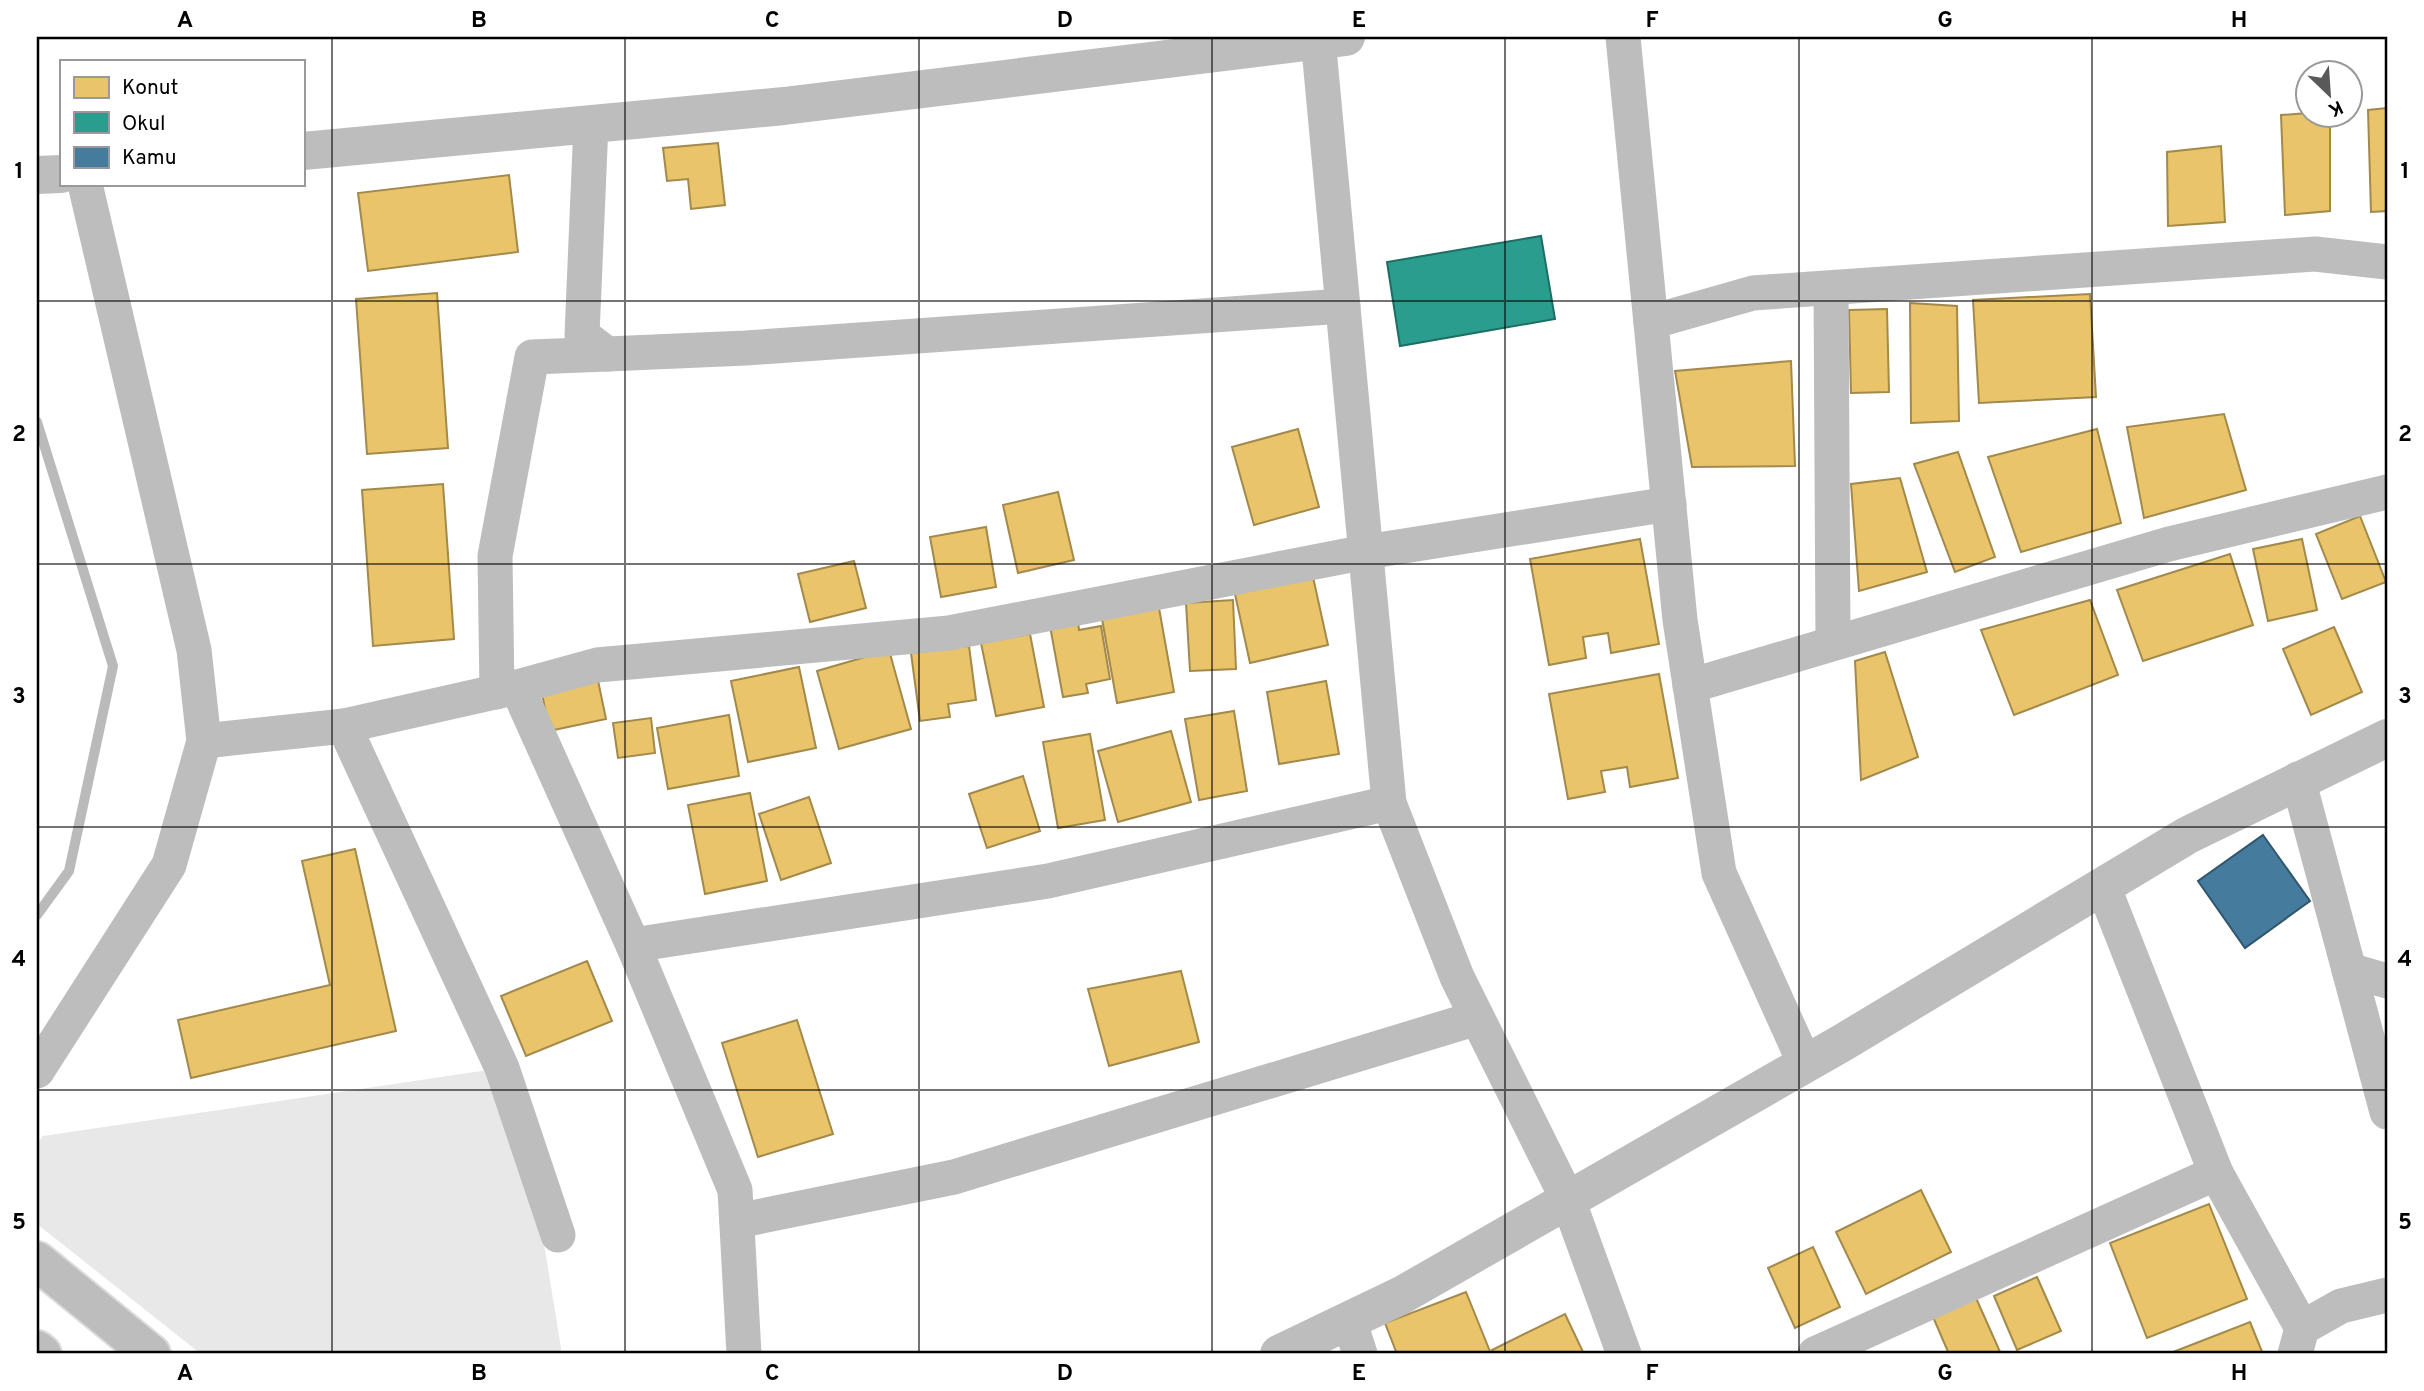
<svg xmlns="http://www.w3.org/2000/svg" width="2424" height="1391" viewBox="0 0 2424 1391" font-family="Overpass,sans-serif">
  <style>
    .green { fill: #e8e8e8 }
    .homes { fill: #e9c46a; stroke: #a3894a; stroke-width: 2 }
    .schools { fill: #2a9d8f; stroke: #1d6e64; stroke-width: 2 }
    .public { fill: #457b9d; stroke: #30566e; stroke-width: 2 }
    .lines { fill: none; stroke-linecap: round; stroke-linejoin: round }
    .stream { stroke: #bababa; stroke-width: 10 }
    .primary-casing { stroke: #dbdbdb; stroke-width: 42 }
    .minor { stroke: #bdbdbd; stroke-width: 35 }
    .tertiary { stroke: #bdbdbd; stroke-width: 38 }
    .primary { stroke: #bdbdbd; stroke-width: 38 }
    .grid { fill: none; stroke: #000; stroke-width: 2; stroke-opacity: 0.55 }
    .neatline { fill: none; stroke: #000; stroke-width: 2.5 }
    .grid-label { font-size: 23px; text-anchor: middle; font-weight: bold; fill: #000 }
  </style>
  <rect width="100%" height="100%" fill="#fff"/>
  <polygon class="green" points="495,1069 539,1213 562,1354 201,1354 37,1224 37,1144 43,1136"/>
  <g class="homes">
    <polygon points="2387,108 2387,211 2371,212 2368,110"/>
    <polygon points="2308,113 2330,116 2330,211 2285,215 2281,115"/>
    <polygon points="718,143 725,205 691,209 688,179 667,181 663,148"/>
    <polygon points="2221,146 2225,222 2168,226 2167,152"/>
    <polygon points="509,175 518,252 368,271 358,193"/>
    <polygon points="437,293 448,448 367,454 356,299"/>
    <polygon points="2090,294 2096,397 1979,403 1973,300"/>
    <polygon points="1910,303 1957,306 1959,421 1911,423"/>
    <polygon points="1887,309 1889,392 1851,393 1849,310"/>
    <polygon points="1791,361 1795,466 1692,467 1675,371"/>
    <polygon points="2224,414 2246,490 2144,518 2127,427"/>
    <polygon points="1298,429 1319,507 1254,525 1232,447"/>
    <polygon points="2097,429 2121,523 2021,552 1988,457"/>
    <polygon points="1958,452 1995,557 1955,572 1914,464"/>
    <polygon points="1900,478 1927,572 1859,591 1851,484"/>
    <polygon points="443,484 454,639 373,646 362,490"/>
    <polygon points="1058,492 1074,560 1018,573 1003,505"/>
    <polygon points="2360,516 2386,582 2342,599 2316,534"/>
    <polygon points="986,527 996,587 941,597 930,537"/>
    <polygon points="1640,539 1659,644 1611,653 1608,633 1583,637 1586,658 1549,665 1530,559"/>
    <polygon points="2302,539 2317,610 2268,621 2253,549"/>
    <polygon points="2230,554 2253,625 2143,661 2117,590"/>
    <polygon points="854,561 866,608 810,622 798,574"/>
    <polygon points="1311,568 1328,645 1250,663 1233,585"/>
    <polygon points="1233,600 1236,669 1190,671 1186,603"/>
    <polygon points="2090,600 2118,675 2014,715 1981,630"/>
    <polygon points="1159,608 1174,692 1117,703 1102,619"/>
    <polygon points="1078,621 1079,630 1101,626 1110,679 1086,684 1088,693 1063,697 1050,626"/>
    <polygon points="2334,627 2362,692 2311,715 2283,649"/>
    <polygon points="1030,634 1044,707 996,716 981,643"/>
    <polygon points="969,646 976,700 948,704 950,717 920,721 911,653"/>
    <polygon points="889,650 911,729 839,749 817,671"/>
    <polygon points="1885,652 1918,757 1861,780 1855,661"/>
    <polygon points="799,667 816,748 748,762 731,681"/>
    <polygon points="596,671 606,719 549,731 540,682"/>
    <polygon points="1659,674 1678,778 1630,787 1627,767 1601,771 1605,792 1568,799 1549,694"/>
    <polygon points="1326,681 1339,754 1279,764 1267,692"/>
    <polygon points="1234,711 1247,791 1199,800 1185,719"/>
    <polygon points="729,715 739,776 668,789 657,728"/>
    <polygon points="651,718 655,753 618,758 613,723"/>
    <polygon points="1171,731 1191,802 1118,822 1098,751"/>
    <polygon points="1090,734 1105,820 1058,828 1043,742"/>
    <polygon points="1023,776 1040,831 987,848 969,794"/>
    <polygon points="750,793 767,881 705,894 688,805"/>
    <polygon points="809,797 831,863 781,880 759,814"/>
    <polygon points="355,849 396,1031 191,1078 178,1020 330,985 302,861"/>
    <polygon points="587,961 612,1021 526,1056 501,996"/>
    <polygon points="1181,971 1199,1042 1109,1066 1088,989"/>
    <polygon points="797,1020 833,1134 758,1157 722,1043"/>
    <polygon points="1921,1190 1951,1252 1866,1294 1836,1232"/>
    <polygon points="2209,1204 2247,1299 2147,1338 2110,1243"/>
    <polygon points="1813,1247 1840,1307 1795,1328 1768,1268"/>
    <polygon points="2037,1277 2061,1331 2017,1350 1994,1296"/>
    <polygon points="1466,1292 1491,1354 1397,1354 1385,1323"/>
    <polygon points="1976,1298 2001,1354 1949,1354 1933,1317"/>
    <polygon points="1565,1314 1584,1354 1494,1354 1492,1350"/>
    <polygon points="2250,1322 2263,1354 2168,1354"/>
  </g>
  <polygon class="schools" points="1541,236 1555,319 1400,346 1387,262"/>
  <polygon class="public" points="2263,835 2310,901 2245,948 2198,881"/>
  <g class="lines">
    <polyline class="stream" points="37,422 113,666 69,871 37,915"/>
    <defs>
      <g id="primary">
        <polyline points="37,1261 151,1354"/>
        <polyline points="37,1350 42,1354"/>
      </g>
    </defs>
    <use href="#primary" class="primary-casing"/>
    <g class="minor">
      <polyline points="1623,37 1680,620 1719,873 1805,1064"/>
      <polyline points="1318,38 1389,803 1457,977 1568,1200 1624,1354"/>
      <polyline points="591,124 582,335 607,354 746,348 1343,306"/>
      <polyline points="1831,288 1833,643"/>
      <polyline points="1651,322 1753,293 2315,254 2387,262"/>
      <polyline points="1690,686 2169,544 2387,492"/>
      <polyline points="517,687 633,945 735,1190 744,1354"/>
      <polyline points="497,692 495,556 532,357 607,354"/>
      <polyline points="344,726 502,1068 558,1235"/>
      <polyline points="204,741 344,726 517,687 597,665 949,633 1366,552 1669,504"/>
      <polyline points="2298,779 2387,1112"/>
      <polyline points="2103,886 2216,1173 2302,1328"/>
      <polyline points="633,945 1048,881 1389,803"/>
      <polyline points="2349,970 2387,981"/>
      <polyline points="37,1071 169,865 204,741 194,650 85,184"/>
      <polyline points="737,1221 954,1177 1477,1018"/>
      <polyline points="1349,1320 1360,1354"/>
      <polyline points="1815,1354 2216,1173"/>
      <polyline points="2295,1354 2302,1328 2341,1306 2387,1295"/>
    </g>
    <g class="tertiary">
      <polyline points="303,151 784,106 1346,37"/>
      <polyline points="37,175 61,174"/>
      <polyline points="1279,1354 1402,1295 1842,1043 2188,835 2387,738"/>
    </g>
    <use href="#primary" class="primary"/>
  </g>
  <path class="grid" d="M 332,37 L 332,1354M 625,37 L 625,1354M 919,37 L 919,1354M 1212,37 L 1212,1354M 1505,37 L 1505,1354M 1799,37 L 1799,1354M 2092,37 L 2092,1354M 37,301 L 2387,301M 37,564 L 2387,564M 37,827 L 2387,827M 37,1090 L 2387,1090"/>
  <rect width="2424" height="1391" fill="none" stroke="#ffffff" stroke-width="77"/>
  <rect x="60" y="60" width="245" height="126" fill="#ffffff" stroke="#999999" stroke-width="2"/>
  <rect x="74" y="77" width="35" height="21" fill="#e9c46a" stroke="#999999" stroke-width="2"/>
  <text x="122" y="94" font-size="21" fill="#000000">Konut</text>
  <rect x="74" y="112" width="35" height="21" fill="#2a9d8f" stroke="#999999" stroke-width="2"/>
  <text x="122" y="130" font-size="21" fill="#000000">Okul</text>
  <rect x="74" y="147" width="35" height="21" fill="#457b9d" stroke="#999999" stroke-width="2"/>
  <text x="122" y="164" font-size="21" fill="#000000">Kamu</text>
  <g transform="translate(2329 94) rotate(155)"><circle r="33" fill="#ffffff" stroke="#999999" stroke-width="2"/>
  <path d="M0-5L12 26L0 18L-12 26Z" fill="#595959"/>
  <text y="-10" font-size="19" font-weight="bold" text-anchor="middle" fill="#000000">K</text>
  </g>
  <rect x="38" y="38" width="2348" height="1314" class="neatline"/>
  <g class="grid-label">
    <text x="185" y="27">A</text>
    <text x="479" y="27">B</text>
    <text x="772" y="27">C</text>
    <text x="1065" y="27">D</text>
    <text x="1359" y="27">E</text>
    <text x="1652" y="27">F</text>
    <text x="1945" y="27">G</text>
    <text x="2239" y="27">H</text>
    <text x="19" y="178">1</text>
    <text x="2405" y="178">1</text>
    <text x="19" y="441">2</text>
    <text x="2405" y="441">2</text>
    <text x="19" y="703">3</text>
    <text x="2405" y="703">3</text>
    <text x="19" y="966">4</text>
    <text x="2405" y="966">4</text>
    <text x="19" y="1229">5</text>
    <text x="2405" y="1229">5</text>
    <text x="185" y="1380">A</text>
    <text x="479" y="1380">B</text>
    <text x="772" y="1380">C</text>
    <text x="1065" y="1380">D</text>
    <text x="1359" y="1380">E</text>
    <text x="1652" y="1380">F</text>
    <text x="1945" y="1380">G</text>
    <text x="2239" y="1380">H</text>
  </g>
</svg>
